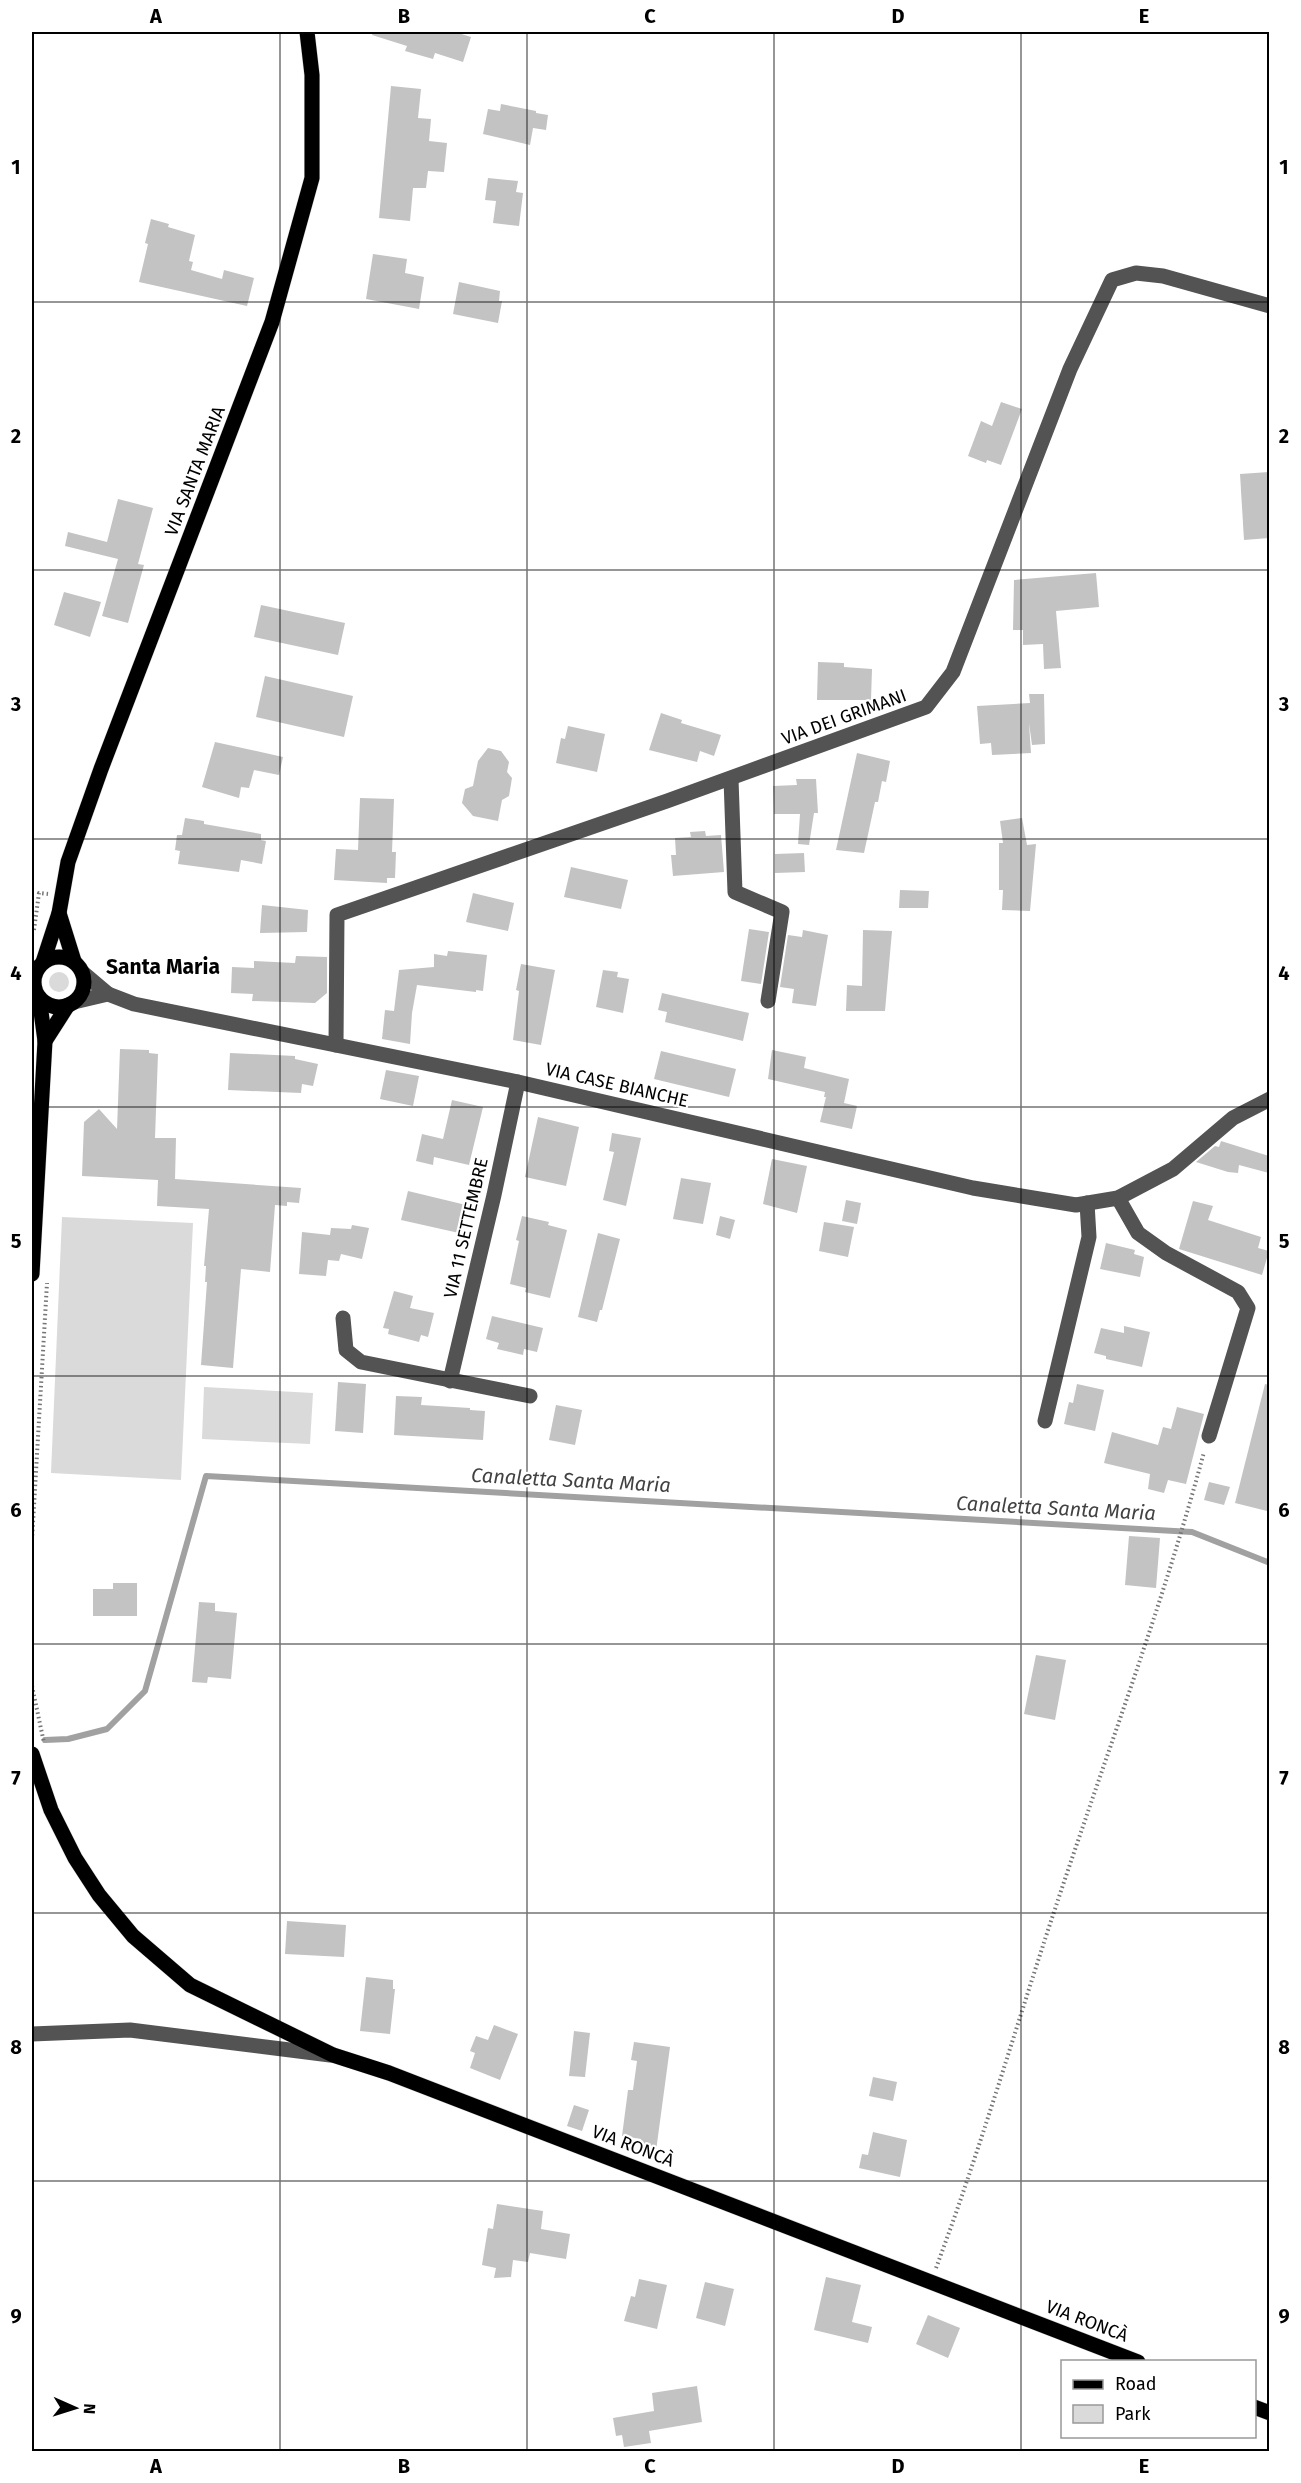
<svg xmlns="http://www.w3.org/2000/svg" width="1301" height="2483" viewBox="0 0 1301 2483" font-family="'Fira Sans',sans-serif">
  <style>
    .green { fill: #dadada }
    .lines { fill: none; stroke-linecap: round; stroke-linejoin: round }
    .stream { stroke: #a1a1a1; stroke-width: 6 }
    .building { fill: #c3c3c3 }
    .major-casing { stroke: #dbdbdb; stroke-width: 16 }
    .path { stroke: #757575; stroke-width: 4; stroke-dasharray: 1.5 3; stroke-linecap: butt }
    .minor { stroke: #535353; stroke-width: 15 }
    .major { stroke: #000; stroke-width: 15 }
    .grid { fill: none; stroke: #000; stroke-width: 1.5; stroke-opacity: 0.55 }
    .labels { text-anchor: middle; stroke-width: 4.5; stroke-linejoin: round; paint-order: stroke }
    .street-label { font-size: 18px; fill: #000; stroke: #fff }
    .water-label { font-size: 20px; font-style: italic; fill: #424242; stroke: #fff }
    .quarter-label { font-size: 21px; font-weight: bold; fill: #000; stroke: #fff }
    .neatline { fill: none; stroke: #000; stroke-width: 2 }
    .grid-label { font-size: 20px; text-anchor: middle; font-weight: bold; fill: #000 }
  </style>
  <rect width="100%" height="100%" fill="#fff"/>
  <g class="green">
    <circle cx="59" cy="982" r="10"/>
    <polygon points="62,1217 193,1223 181,1480 51,1473"/>
    <polygon points="204,1387 313,1393 310,1444 202,1439"/>
  </g>
  <g class="lines">
    <polyline class="stream" points="45,1740 68,1739 107,1729 145,1691 206,1476 1192,1532 1270,1563"/>
  </g>
  <g class="building">
    <polygon points="373,32 455,32 471,37 463,62 435,53 433,59 405,51 407,46 372,35"/>
    <polygon points="391,86 421,89 418,118 431,119 429,141 447,143 444,172 428,171 426,188 413,188 410,221 379,218"/>
    <polygon points="501,104 536,111 536,113 548,115 546,130 533,128 530,145 483,134 488,109 500,111"/>
    <polygon points="488,178 518,181 516,192 523,193 519,226 493,223 496,201 485,200"/>
    <polygon points="151,219 169,224 168,227 195,235 189,261 193,262 191,270 222,279 224,270 254,278 247,306 139,282 148,244 145,243"/>
    <polygon points="373,254 407,259 405,273 424,277 419,309 366,299"/>
    <polygon points="459,282 500,291 499,301 502,301 498,323 453,314"/>
    <polygon points="1001,402 1022,409 1001,465 987,460 986,463 968,456 981,421 992,426"/>
    <polygon points="1269,472 1269,538 1244,540 1240,474"/>
    <polygon points="118,499 153,508 138,564 144,565 128,623 102,616 118,559 65,546 68,532 107,542"/>
    <polygon points="1096,573 1099,607 1056,611 1061,668 1044,669 1043,644 1023,645 1023,630 1013,630 1014,580"/>
    <polygon points="64,592 101,602 90,637 54,625"/>
    <polygon points="261,605 345,623 338,655 254,637"/>
    <polygon points="818,662 844,663 844,667 872,669 871,700 817,700"/>
    <polygon points="265,676 353,696 344,737 256,717"/>
    <polygon points="1029,694 1044,694 1045,744 1032,745 1029,723 1031,753 992,755 991,743 980,744 977,706 1030,703"/>
    <polygon points="661,713 682,720 681,723 721,735 714,756 700,751 697,762 649,750"/>
    <polygon points="568,726 605,734 597,772 556,763 561,738 565,739"/>
    <polygon points="215,742 283,757 279,775 254,770 249,788 241,787 239,798 202,787"/>
    <polygon points="488,748 501,751 509,762 507,772 512,778 509,796 502,800 498,821 473,816 462,803 465,789 473,786 478,761"/>
    <polygon points="857,753 890,761 886,782 882,781 878,802 875,802 864,853 836,850"/>
    <polygon points="796,779 816,779 818,813 814,813 809,845 798,844 800,814 774,814 773,786 797,785"/>
    <polygon points="360,798 394,799 392,852 396,852 395,878 387,878 387,883 334,880 336,849 358,850"/>
    <polygon points="185,818 204,821 204,824 261,834 261,840 266,841 262,864 241,860 239,872 178,864 180,851 175,850 177,835 182,835"/>
    <polygon points="1022,818 1027,845 1036,844 1030,911 1002,910 1003,890 999,890 999,843 1003,843 1000,821"/>
    <polygon points="705,831 706,836 721,835 724,872 673,876 671,855 676,855 675,838 691,837 690,832"/>
    <polygon points="804,853 805,872 775,873 775,854"/>
    <polygon points="571,867 628,880 621,909 564,897"/>
    <polygon points="900,890 929,891 928,908 899,908"/>
    <polygon points="473,893 514,903 508,931 466,922"/>
    <polygon points="262,905 308,910 307,932 260,933"/>
    <polygon points="749,929 769,932 761,984 741,981"/>
    <polygon points="803,930 828,935 816,1006 792,1003 794,989 780,987 788,935 802,937"/>
    <polygon points="863,930 892,931 885,1011 846,1011 847,985 862,986"/>
    <polygon points="448,951 487,955 483,991 476,990 476,992 417,985 412,1013 410,1044 382,1039 385,1010 394,1011 399,970 434,967 434,954 447,956"/>
    <polygon points="296,956 327,957 327,993 315,1003 252,1001 253,994 231,993 232,967 254,968 254,961 295,963"/>
    <polygon points="521,964 555,970 541,1045 513,1040 519,991 516,990"/>
    <polygon points="603,970 618,972 617,977 629,979 623,1013 596,1007"/>
    <polygon points="662,993 749,1013 743,1041 665,1022 667,1012 658,1010"/>
    <polygon points="120,1049 149,1050 149,1053 158,1054 155,1138 176,1138 175,1179 301,1188 299,1203 287,1202 287,1206 275,1205 270,1272 241,1269 233,1368 201,1365 207,1282 205,1282 206,1266 204,1266 209,1209 157,1206 158,1180 82,1176 84,1122 99,1109 117,1129"/>
    <polygon points="772,1050 806,1057 804,1068 849,1079 844,1103 857,1106 852,1129 820,1122 826,1097 824,1097 825,1092 768,1079"/>
    <polygon points="661,1051 736,1069 729,1097 654,1079"/>
    <polygon points="230,1053 295,1056 295,1059 318,1064 313,1086 302,1084 301,1093 228,1090"/>
    <polygon points="386,1070 419,1076 413,1106 380,1099"/>
    <polygon points="452,1100 483,1107 469,1165 434,1157 433,1165 416,1161 422,1134 443,1139"/>
    <polygon points="538,1117 579,1127 566,1186 525,1177"/>
    <polygon points="612,1133 641,1138 626,1206 603,1200 614,1152 609,1151"/>
    <polygon points="1221,1141 1269,1156 1269,1173 1239,1165 1238,1173 1228,1172 1196,1162 1215,1146 1219,1147"/>
    <polygon points="772,1159 807,1166 797,1213 763,1204"/>
    <polygon points="681,1178 711,1183 703,1224 673,1219"/>
    <polygon points="408,1191 466,1205 459,1233 401,1220"/>
    <polygon points="846,1200 861,1203 857,1224 842,1221"/>
    <polygon points="1193,1201 1213,1206 1208,1220 1261,1237 1258,1248 1269,1251 1262,1275 1179,1249"/>
    <polygon points="522,1216 549,1222 548,1225 567,1230 550,1298 525,1292 526,1288 510,1284 519,1241 516,1240"/>
    <polygon points="720,1216 735,1220 730,1239 716,1235"/>
    <polygon points="824,1222 854,1227 848,1257 819,1251"/>
    <polygon points="352,1225 369,1228 362,1259 341,1254 339,1261 328,1260 326,1276 299,1274 302,1232 330,1235 331,1228 351,1229"/>
    <polygon points="598,1233 620,1239 602,1310 600,1310 597,1322 578,1317"/>
    <polygon points="1106,1243 1135,1250 1134,1254 1144,1257 1140,1277 1100,1269"/>
    <polygon points="394,1291 413,1296 410,1308 434,1313 428,1337 421,1335 419,1342 388,1334 389,1329 383,1328"/>
    <polygon points="492,1316 543,1328 537,1352 524,1349 523,1355 497,1349 499,1343 486,1339"/>
    <polygon points="1124,1326 1150,1332 1142,1367 1106,1359 1106,1356 1094,1353 1101,1328 1124,1333"/>
    <polygon points="338,1382 366,1384 363,1433 335,1431"/>
    <polygon points="1077,1384 1104,1390 1095,1431 1064,1424 1069,1402 1073,1403"/>
    <polygon points="1265,1384 1269,1385 1269,1498 1267,1511 1235,1503"/>
    <polygon points="396,1396 422,1397 421,1405 470,1408 470,1410 485,1411 483,1440 394,1435"/>
    <polygon points="556,1405 582,1410 575,1445 549,1440"/>
    <polygon points="1177,1407 1204,1414 1186,1484 1168,1480 1164,1493 1148,1489 1150,1474 1104,1463 1112,1432 1158,1445 1163,1427 1171,1429"/>
    <polygon points="1209,1482 1230,1487 1224,1505 1204,1500"/>
    <polygon points="1129,1536 1160,1538 1156,1588 1125,1585"/>
    <polygon points="113,1583 137,1583 137,1616 93,1616 93,1589 113,1589"/>
    <polygon points="199,1602 215,1603 215,1611 237,1613 231,1679 208,1677 207,1683 192,1682"/>
    <polygon points="1036,1655 1066,1660 1055,1720 1024,1714"/>
    <polygon points="287,1921 346,1925 344,1957 285,1954"/>
    <polygon points="366,1977 393,1980 393,1989 395,1989 390,2034 360,2031"/>
    <polygon points="494,2025 518,2034 500,2080 470,2068 475,2053 470,2051 476,2036 488,2040"/>
    <polygon points="574,2031 590,2033 585,2077 569,2076"/>
    <polygon points="634,2042 670,2047 656,2151 640,2149 641,2139 622,2136 628,2090 633,2090 637,2061 631,2060"/>
    <polygon points="873,2077 897,2082 893,2101 869,2096"/>
    <polygon points="574,2105 589,2110 582,2131 567,2126"/>
    <polygon points="873,2132 907,2140 900,2177 859,2168 862,2154 868,2155"/>
    <polygon points="497,2204 543,2211 541,2229 570,2234 566,2259 530,2253 528,2262 513,2260 511,2277 494,2278 496,2268 482,2265 488,2228 493,2229"/>
    <polygon points="826,2277 861,2285 852,2322 872,2327 868,2343 814,2330"/>
    <polygon points="639,2279 667,2285 657,2329 624,2321 631,2296 635,2297"/>
    <polygon points="705,2282 734,2289 725,2326 696,2318"/>
    <polygon points="928,2315 960,2328 948,2358 916,2344"/>
    <polygon points="697,2386 702,2422 649,2431 651,2443 624,2447 622,2435 616,2436 613,2418 654,2411 652,2393"/>
  </g>
  <g class="lines">
    <defs>
      <g id="major">
        <polyline points="59,913 74,961"/>
        <circle cx="59" cy="982" r="25"/>
        <polyline points="43,962 59,913 68,862 101,769 272,322 312,178 312,75 307,32"/>
        <polyline points="45,1041 68,1005"/>
        <polyline points="32,1274 45,1041 39,997"/>
        <polyline points="32,1754 51,1810 75,1858 99,1895 133,1936 190,1985 333,2055 389,2073 1138,2362"/>
        <polyline points="1254,2407 1270,2413"/>
      </g>
    </defs>
    <use href="#major" class="major-casing"/>
    <g class="path">
      <polyline points="34,930 39,893 48,894"/>
      <polyline points="32,1540 47,1283"/>
      <polyline points="32,1686 44,1743"/>
      <path d="M 936,2268 C 982,2145 1018,2019 1060,1894 C 1109,1747 1164,1601 1204,1452"/>
    </g>
    <g class="minor">
      <polyline points="731,779 735,892 782,912 768,1001"/>
      <polyline points="32,969 39,967"/>
      <polyline points="82,972 108,994 134,1004 518,1082 973,1188 1076,1205 1118,1198 1173,1169 1233,1118 1270,1099"/>
      <polyline points="74,1002 108,994"/>
      <polyline points="336,1045 337,915 667,801 926,707 953,672 1070,369 1112,280 1136,273 1163,276 1270,306"/>
      <polyline points="1118,1198 1138,1233 1166,1253 1238,1292 1248,1308 1209,1436"/>
      <polyline points="343,1318 346,1350 361,1362 530,1396"/>
      <polyline points="450,1381 494,1195 518,1082"/>
      <polyline points="1045,1421 1089,1237 1087,1203"/>
      <polyline points="32,2034 130,2030 330,2055"/>
    </g>
    <use href="#major" class="major"/>
  </g>
  <path class="grid" d="M 280,32 L 280,2452M 527,32 L 527,2452M 774,32 L 774,2452M 1021,32 L 1021,2452M 32,302 L 1270,302M 32,570 L 1270,570M 32,839 L 1270,839M 32,1107 L 1270,1107M 32,1376 L 1270,1376M 32,1644 L 1270,1644M 32,1913 L 1270,1913M 32,2181 L 1270,2181"/>
  <g class="labels">
    <g class="street-label">
      <text transform="translate(195 471) rotate(-69)" y="6">VIA SANTA MARIA</text>
      <text transform="translate(844 717) rotate(-20)" y="6">VIA DEI GRIMANI</text>
      <text transform="translate(617 1085) rotate(13)" y="6">VIA CASE BIANCHE</text>
      <text transform="translate(466 1228) rotate(-77)" y="6">VIA 11 SETTEMBRE</text>
      <text transform="translate(633 2146) rotate(21)" y="6">VIA RONCÀ</text>
      <text transform="translate(1087 2321) rotate(21)" y="6">VIA RONCÀ</text>
    </g>
    <g class="water-label">
      <text transform="translate(571 1480) rotate(3)" y="7">Canaletta Santa Maria</text>
      <text transform="translate(1056 1508) rotate(3)" y="7">Canaletta Santa Maria</text>
    </g>
    <g class="quarter-label">
      <text x="163" y="974">Santa Maria</text>
    </g>
  </g>
  <rect width="1301" height="2483" fill="none" stroke="#ffffff" stroke-width="66"/>
  <rect x="1061" y="2360" width="195" height="78" fill="#ffffff" stroke="#999999" stroke-width="1.5"/>
  <rect x="1073" y="2380" width="30" height="9" fill="#000000" stroke="#999999" stroke-width="1.5"/>
  <text x="1115" y="2390" font-size="18" fill="#000000">Road</text>
  <rect x="1073" y="2405" width="30" height="18" fill="#dadada" stroke="#999999" stroke-width="1.5"/>
  <text x="1115" y="2420" font-size="18" fill="#000000">Park</text>
  <g transform="translate(75 2408) rotate(93)" stroke="#ffffff" stroke-width="4.5" paint-order="stroke">
  <path d="M0-4.5L10 22L0 15L-10 22Z" fill="#000000"/>
  <text y="-9" font-size="16" font-weight="bold" text-anchor="middle" fill="#000000">N</text>
  </g>
  <rect x="33" y="33" width="1235" height="2417" class="neatline"/>
  <g class="grid-label">
    <text x="156" y="23">A</text>
    <text x="404" y="23">B</text>
    <text x="650" y="23">C</text>
    <text x="898" y="23">D</text>
    <text x="1144" y="23">E</text>
    <text x="16" y="174">1</text>
    <text x="1284" y="174">1</text>
    <text x="16" y="443">2</text>
    <text x="1284" y="443">2</text>
    <text x="16" y="711">3</text>
    <text x="1284" y="711">3</text>
    <text x="16" y="980">4</text>
    <text x="1284" y="980">4</text>
    <text x="16" y="1248">5</text>
    <text x="1284" y="1248">5</text>
    <text x="16" y="1517">6</text>
    <text x="1284" y="1517">6</text>
    <text x="16" y="1785">7</text>
    <text x="1284" y="1785">7</text>
    <text x="16" y="2054">8</text>
    <text x="1284" y="2054">8</text>
    <text x="16" y="2323">9</text>
    <text x="1284" y="2323">9</text>
    <text x="156" y="2473">A</text>
    <text x="404" y="2473">B</text>
    <text x="650" y="2473">C</text>
    <text x="898" y="2473">D</text>
    <text x="1144" y="2473">E</text>
  </g>
</svg>
